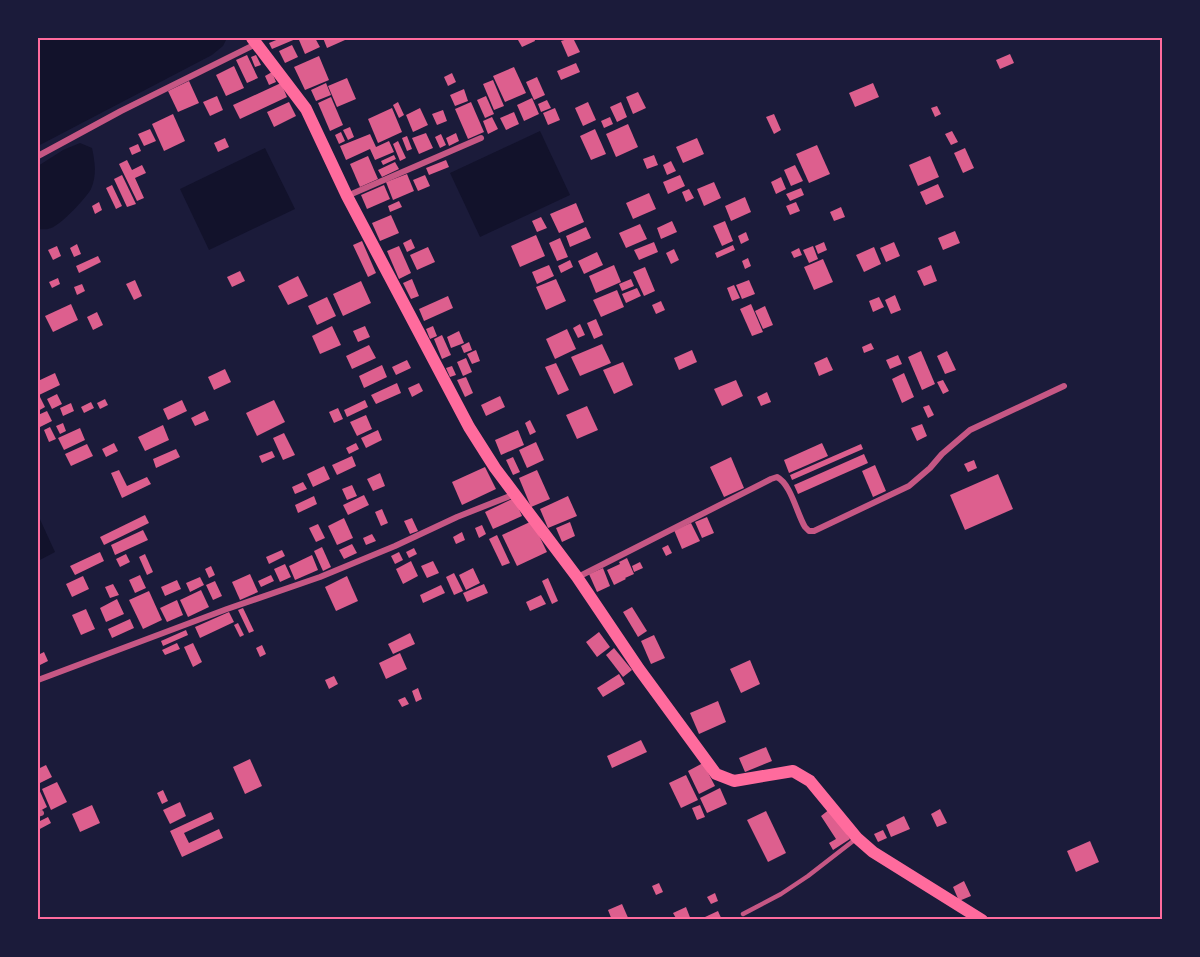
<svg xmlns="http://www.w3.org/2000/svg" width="1200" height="957" viewBox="0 0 1200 957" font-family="'Varela Round',sans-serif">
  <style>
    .water { fill: #12122b }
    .building { fill: #dd5f8e }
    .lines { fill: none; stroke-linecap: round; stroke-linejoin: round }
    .service { stroke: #c65784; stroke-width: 4.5 }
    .minor { stroke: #c65784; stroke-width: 6 }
    .secondary { stroke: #ff6b9d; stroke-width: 12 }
    .neatline { fill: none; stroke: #ff6b9d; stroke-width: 2 }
  </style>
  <rect width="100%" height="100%" fill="#1b1b3a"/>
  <g class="water">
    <polygon points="38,38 227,38 223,46 212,55 38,146"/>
    <polygon points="540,131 570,195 480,237 450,173"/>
    <path d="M 80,143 L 92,148 C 95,162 97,176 91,189 C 86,198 61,225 51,228 C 47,230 42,229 38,229 L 38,166 L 63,150 Z"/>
    <polygon points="265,148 295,209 209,250 180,189"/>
    <polygon points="38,515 55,552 38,561"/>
  </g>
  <g class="building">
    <polygon points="281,38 298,38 272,49 269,43"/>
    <polygon points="305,38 315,38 320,47 305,54 299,40"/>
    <polygon points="323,38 344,38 345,40 327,48"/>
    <polygon points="523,38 534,38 535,41 522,47 518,40"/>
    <polygon points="571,38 573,38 580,52 568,57 561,41"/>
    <polygon points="292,45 298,57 285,63 279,51"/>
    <polygon points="1010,54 1014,63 1000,69 996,60"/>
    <polygon points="247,55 258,78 247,83 236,60"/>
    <polygon points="256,55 261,65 255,67 251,57"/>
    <polygon points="319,56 329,80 305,90 294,67"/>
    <polygon points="576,63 580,72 561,80 557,71"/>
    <polygon points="234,66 244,88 226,96 216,75"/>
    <polygon points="514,67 526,93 505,102 493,76"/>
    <polygon points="272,72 276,82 269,85 265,76"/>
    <polygon points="452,73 456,82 448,86 444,77"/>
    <polygon points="537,77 545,95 534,100 526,82"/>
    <polygon points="347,78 356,99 337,107 328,86"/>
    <polygon points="493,80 504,106 494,110 483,84"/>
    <polygon points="189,81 199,103 178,112 168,91"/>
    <polygon points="281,83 287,97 240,119 233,105"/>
    <polygon points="326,83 331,95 316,101 311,90"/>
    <polygon points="873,83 879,97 855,107 849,93"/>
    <polygon points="464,89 468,101 455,106 450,95"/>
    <polygon points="638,92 646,108 633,114 626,97"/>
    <polygon points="217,96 223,110 210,116 203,102"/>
    <polygon points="486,96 494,114 485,118 477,100"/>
    <polygon points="331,97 343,125 330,131 318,103"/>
    <polygon points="532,98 539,114 524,121 517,105"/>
    <polygon points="547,100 551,108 541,112 538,104"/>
    <polygon points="289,102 296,116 274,127 267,112"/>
    <polygon points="398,102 404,115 399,118 393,105"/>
    <polygon points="471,102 484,132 468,139 455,109"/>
    <polygon points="588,102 596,120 583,126 575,108"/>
    <polygon points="621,102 627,117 617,122 610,107"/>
    <polygon points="937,106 941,114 935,117 931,108"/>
    <polygon points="392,108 402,132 378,143 368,119"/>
    <polygon points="420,108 428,125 413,132 406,115"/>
    <polygon points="555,108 560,120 548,125 543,113"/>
    <polygon points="443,110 447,121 437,125 432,114"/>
    <polygon points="514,112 519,124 506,130 500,118"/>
    <polygon points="173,114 185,141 164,151 152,124"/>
    <polygon points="774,114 781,130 774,134 766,117"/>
    <polygon points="492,117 498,129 488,134 483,121"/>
    <polygon points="610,117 613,124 604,128 601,121"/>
    <polygon points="628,124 638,147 616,157 606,134"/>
    <polygon points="350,127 354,137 348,140 343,130"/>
    <polygon points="150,129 156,141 144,146 138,134"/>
    <polygon points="595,129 606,154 591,160 580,136"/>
    <polygon points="952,131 958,142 951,145 945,134"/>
    <polygon points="341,132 345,141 339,144 335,135"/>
    <polygon points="426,133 433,148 419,154 412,138"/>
    <polygon points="456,133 459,141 449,146 446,138"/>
    <polygon points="370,134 376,147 389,141 394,152 375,160 370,149 346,160 340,146"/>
    <polygon points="441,134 446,145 440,148 435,137"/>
    <polygon points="407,136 412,149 407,151 402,138"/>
    <polygon points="225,138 229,147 218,152 214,143"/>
    <polygon points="697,138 704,154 683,163 676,147"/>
    <polygon points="398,141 406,158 400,161 393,144"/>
    <polygon points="138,144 141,151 132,155 129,148"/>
    <polygon points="817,145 830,174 809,183 796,154"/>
    <polygon points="965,148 974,168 963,173 954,153"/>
    <polygon points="394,155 396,159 383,165 381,161"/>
    <polygon points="654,155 658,165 647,169 643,159"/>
    <polygon points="368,156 378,179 360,187 350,164"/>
    <polygon points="930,156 939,177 918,186 909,165"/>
    <polygon points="127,160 132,170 142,165 146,173 135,178 144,198 137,201 119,164"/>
    <polygon points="446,160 449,167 429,175 426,168"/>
    <polygon points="671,161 676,171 667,175 663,165"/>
    <polygon points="395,162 399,169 382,177 378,170"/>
    <polygon points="795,165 803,181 791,186 784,170"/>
    <polygon points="407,174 414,191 393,200 386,182"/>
    <polygon points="122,175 136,204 127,207 114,179"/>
    <polygon points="425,175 430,186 418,191 413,180"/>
    <polygon points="680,175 685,186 668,194 663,182"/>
    <polygon points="781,177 786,189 776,194 771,182"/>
    <polygon points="714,182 721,198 704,206 697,189"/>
    <polygon points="938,184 944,197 926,205 920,192"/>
    <polygon points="112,185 122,206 116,209 106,188"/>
    <polygon points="384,185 390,199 367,209 361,195"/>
    <polygon points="801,188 804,195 790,201 786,194"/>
    <polygon points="689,189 694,198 686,202 682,192"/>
    <polygon points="649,193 656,209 633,219 626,203"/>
    <polygon points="745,197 751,212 731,221 725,206"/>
    <polygon points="399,201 402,207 390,212 388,206"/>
    <polygon points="99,202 102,210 95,214 92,206"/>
    <polygon points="796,202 800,211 790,215 786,206"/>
    <polygon points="576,203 584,222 559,233 550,214"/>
    <polygon points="841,207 845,217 834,221 830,212"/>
    <polygon points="391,215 399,233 380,241 372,223"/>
    <polygon points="541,217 547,228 537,232 532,221"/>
    <polygon points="672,221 677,232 661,239 657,228"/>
    <polygon points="725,221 733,241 722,246 713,226"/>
    <polygon points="640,224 647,239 626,248 619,233"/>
    <polygon points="586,227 591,238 570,247 566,236"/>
    <polygon points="955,231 960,243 943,250 938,238"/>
    <polygon points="746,232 749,240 741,244 738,236"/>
    <polygon points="536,235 545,256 520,267 511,246"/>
    <polygon points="560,238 568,257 557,261 549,243"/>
    <polygon points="411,239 415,248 407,252 403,243"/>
    <polygon points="362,241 376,273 368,277 353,245"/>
    <polygon points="654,242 658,252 639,260 634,250"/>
    <polygon points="824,242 827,250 818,254 815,246"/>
    <polygon points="894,242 900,256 886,262 880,248"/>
    <polygon points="77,244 81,254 74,257 70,248"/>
    <polygon points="733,245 735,250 717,258 715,253"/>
    <polygon points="57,246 61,256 53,260 48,250"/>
    <polygon points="399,246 411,273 399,279 387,251"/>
    <polygon points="813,246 818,259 809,263 803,250"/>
    <polygon points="428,247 435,262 417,270 410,255"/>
    <polygon points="874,247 881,264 864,272 856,255"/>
    <polygon points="799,248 802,255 794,258 791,252"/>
    <polygon points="674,249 679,260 671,264 666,253"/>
    <polygon points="597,252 603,265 584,274 578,261"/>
    <polygon points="98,256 101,262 79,273 76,266"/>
    <polygon points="748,258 751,266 745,269 742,261"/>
    <polygon points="823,259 833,282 814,290 804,267"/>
    <polygon points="570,260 573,267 561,273 558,266"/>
    <polygon points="549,265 554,276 537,284 532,272"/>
    <polygon points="614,265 621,282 596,293 589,276"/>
    <polygon points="931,265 937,281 924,286 917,271"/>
    <polygon points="645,267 655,291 644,296 633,272"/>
    <polygon points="240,271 245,281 232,287 227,277"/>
    <polygon points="298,276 308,296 288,305 278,286"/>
    <polygon points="58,278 60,284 52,288 49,282"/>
    <polygon points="412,279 419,296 411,299 403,283"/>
    <polygon points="556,279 566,301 546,310 536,287"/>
    <polygon points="631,279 634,286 622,291 619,284"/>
    <polygon points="135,280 142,296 134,300 126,284"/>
    <polygon points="749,280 755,294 742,299 736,285"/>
    <polygon points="361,281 371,303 343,316 333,294"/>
    <polygon points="82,284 85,291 77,295 74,287"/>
    <polygon points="734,285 740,298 732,301 727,288"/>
    <polygon points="637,288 641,296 626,303 622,294"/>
    <polygon points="617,290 624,307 601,317 593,300"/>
    <polygon points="895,295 901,310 891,314 885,300"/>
    <polygon points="448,296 453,308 424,321 419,309"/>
    <polygon points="327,297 336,316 317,325 308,306"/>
    <polygon points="879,297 884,307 873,312 869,301"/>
    <polygon points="661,301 665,310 656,314 652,305"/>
    <polygon points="71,304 78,320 53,332 45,316"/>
    <polygon points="751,304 763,332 752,336 740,309"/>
    <polygon points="765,306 773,325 763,329 755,311"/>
    <polygon points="97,312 103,325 93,330 87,317"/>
    <polygon points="596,319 603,335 594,339 587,323"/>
    <polygon points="580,324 585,335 578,338 573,328"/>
    <polygon points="332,326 341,345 320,354 312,336"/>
    <polygon points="365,326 370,337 358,342 353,331"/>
    <polygon points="433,326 437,336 430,339 426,329"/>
    <polygon points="567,329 576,349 555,359 546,339"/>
    <polygon points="459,331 464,343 451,348 447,337"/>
    <polygon points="442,335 451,355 442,359 434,339"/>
    <polygon points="469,342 472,350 464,353 461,346"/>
    <polygon points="871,343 874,349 864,353 862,347"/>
    <polygon points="602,344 611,363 580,376 571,357"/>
    <polygon points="369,345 376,358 352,369 346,356"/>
    <polygon points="476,350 480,361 472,364 467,354"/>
    <polygon points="692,350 697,362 679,370 674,358"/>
    <polygon points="921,351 935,384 922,390 908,357"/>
    <polygon points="947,351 956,370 945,374 937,356"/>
    <polygon points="898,355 902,364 890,369 886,360"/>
    <polygon points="827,357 833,370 819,376 814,363"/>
    <polygon points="466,358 472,372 463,376 457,362"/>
    <polygon points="407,360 411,368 396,375 392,367"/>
    <polygon points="623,362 633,385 614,394 603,370"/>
    <polygon points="556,363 569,390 558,395 545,367"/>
    <polygon points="382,365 387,377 364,388 359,376"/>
    <polygon points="452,366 456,375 450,377 446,368"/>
    <polygon points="225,369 231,382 214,390 208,377"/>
    <polygon points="55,373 60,385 39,395 38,381"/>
    <polygon points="904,373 914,397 902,403 892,379"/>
    <polygon points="466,377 473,393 465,397 457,380"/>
    <polygon points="736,380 743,396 722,406 714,389"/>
    <polygon points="943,380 949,391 943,394 937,382"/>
    <polygon points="397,383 401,393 376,404 371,395"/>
    <polygon points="419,383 423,391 412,397 408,388"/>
    <polygon points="767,392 771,402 761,406 757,397"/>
    <polygon points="57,394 62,404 52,409 47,399"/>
    <polygon points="500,396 505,407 486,416 481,405"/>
    <polygon points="40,397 45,407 38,411 38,398"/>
    <polygon points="105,399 108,405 100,409 97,403"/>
    <polygon points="182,400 187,411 168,420 163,409"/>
    <polygon points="274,400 285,422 257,436 246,413"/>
    <polygon points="365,400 368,407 347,417 344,410"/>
    <polygon points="91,402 94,408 84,413 81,407"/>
    <polygon points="71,403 74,411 63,416 60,408"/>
    <polygon points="929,405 934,415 928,418 923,407"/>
    <polygon points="587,406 598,430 577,439 566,415"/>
    <polygon points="338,408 343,419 334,423 329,412"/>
    <polygon points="47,411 52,421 38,428 38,415"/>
    <polygon points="205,411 209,420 195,426 191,418"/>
    <polygon points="366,415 372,429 357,436 350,422"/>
    <polygon points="530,420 536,432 530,435 525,423"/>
    <polygon points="63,423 66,431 60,434 56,426"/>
    <polygon points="922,424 927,436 917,441 911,428"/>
    <polygon points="163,425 169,440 145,451 138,437"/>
    <polygon points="50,427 56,439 49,442 44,430"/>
    <polygon points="80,428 85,440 64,450 58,438"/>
    <polygon points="378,430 382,440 366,448 361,438"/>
    <polygon points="518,430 524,445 501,455 495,440"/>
    <polygon points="284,433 295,455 283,460 273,438"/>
    <polygon points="536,442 544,460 527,468 519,450"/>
    <polygon points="114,443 118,451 106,457 102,449"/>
    <polygon points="356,443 359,449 349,454 346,448"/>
    <polygon points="822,443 828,456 789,473 784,460"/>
    <polygon points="87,444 93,456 71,466 65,454"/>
    <polygon points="861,444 863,449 792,480 790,475"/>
    <polygon points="176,449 180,457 156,468 153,459"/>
    <polygon points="272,451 275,457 262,463 259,456"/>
    <polygon points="864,454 868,463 798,494 794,485"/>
    <polygon points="352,456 356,466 337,475 332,465"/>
    <polygon points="513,457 520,472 513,475 506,460"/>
    <polygon points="731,457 744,488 724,497 710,467"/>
    <polygon points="974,460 977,468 968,472 964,464"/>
    <polygon points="875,465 886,491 873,497 862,471"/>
    <polygon points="324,466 330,479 313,487 307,474"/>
    <polygon points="485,467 496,489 462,505 452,482"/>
    <polygon points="119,470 127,486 147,477 151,484 122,498 111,473"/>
    <polygon points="537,470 550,499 531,507 519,478"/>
    <polygon points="380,473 385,486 373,491 367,479"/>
    <polygon points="998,474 1013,509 965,530 950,495"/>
    <polygon points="303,482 307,489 295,494 292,487"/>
    <polygon points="352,485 357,496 347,500 342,489"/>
    <polygon points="364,495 369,505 348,515 343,505"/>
    <polygon points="314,496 317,504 298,513 295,505"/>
    <polygon points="568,496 577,516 548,528 540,509"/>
    <polygon points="514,498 522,516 493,529 485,512"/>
    <polygon points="382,509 388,523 381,526 375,512"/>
    <polygon points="145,515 149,523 104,545 100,537"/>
    <polygon points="707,517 714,533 702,538 695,522"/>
    <polygon points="344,518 353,538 337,545 328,526"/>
    <polygon points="412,518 418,531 410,534 404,521"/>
    <polygon points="532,521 547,552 517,566 502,535"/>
    <polygon points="570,522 575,536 562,542 556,528"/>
    <polygon points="691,523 700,541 682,549 674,530"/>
    <polygon points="318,524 325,538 316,542 309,528"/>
    <polygon points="482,525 486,534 479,538 475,528"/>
    <polygon points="143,530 148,540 115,555 111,545"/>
    <polygon points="462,532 465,540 456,544 453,537"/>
    <polygon points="372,534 376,541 366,545 363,538"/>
    <polygon points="497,535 510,563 502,566 489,539"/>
    <polygon points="352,544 357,553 344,559 339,550"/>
    <polygon points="668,545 672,553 666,556 662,548"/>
    <polygon points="322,547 331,567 323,571 314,551"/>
    <polygon points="414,548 417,554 409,558 406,552"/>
    <polygon points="282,550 285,556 269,564 266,557"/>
    <polygon points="100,552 104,561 75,575 70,566"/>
    <polygon points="399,552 403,560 395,564 391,556"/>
    <polygon points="126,554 130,562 120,567 116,559"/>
    <polygon points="145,554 153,572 147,575 139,557"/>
    <polygon points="312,555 318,570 295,580 289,566"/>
    <polygon points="627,558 634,574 625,578 626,579 614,585 607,570 620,564 619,562"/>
    <polygon points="411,561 418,576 403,584 396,569"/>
    <polygon points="433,561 439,573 427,578 421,566"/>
    <polygon points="640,562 643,568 634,572 632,566"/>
    <polygon points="285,564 291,577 280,582 274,569"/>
    <polygon points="211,566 215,575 209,578 205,569"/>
    <polygon points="473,568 480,583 466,590 459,575"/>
    <polygon points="603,568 610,586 597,592 589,574"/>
    <polygon points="454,573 463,591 454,595 446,577"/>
    <polygon points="250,574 258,592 240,600 232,582"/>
    <polygon points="140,575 146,588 135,593 129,580"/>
    <polygon points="271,575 274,581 261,587 258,581"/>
    <polygon points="83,576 89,589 72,597 66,584"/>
    <polygon points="347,576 358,601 336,611 325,587"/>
    <polygon points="200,577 204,585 190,592 186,583"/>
    <polygon points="548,578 558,601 552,604 542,581"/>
    <polygon points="177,580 181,589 165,596 161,587"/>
    <polygon points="215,581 222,596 213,600 206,585"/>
    <polygon points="113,584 119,595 110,598 105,587"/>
    <polygon points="484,584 488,593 467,602 463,593"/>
    <polygon points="441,585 445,593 423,603 420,595"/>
    <polygon points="201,590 209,607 188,617 180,600"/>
    <polygon points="149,591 162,620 143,629 129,600"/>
    <polygon points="541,595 546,604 530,611 526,602"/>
    <polygon points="117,599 124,614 106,622 100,608"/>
    <polygon points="177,600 183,615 167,622 160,608"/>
    <polygon points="632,607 647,631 638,637 623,612"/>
    <polygon points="243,608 254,631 249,633 238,610"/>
    <polygon points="86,609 95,629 81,635 72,615"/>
    <polygon points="229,612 234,622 200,638 195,627"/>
    <polygon points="130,619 134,628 112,638 108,629"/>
    <polygon points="238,623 244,635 240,637 234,625"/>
    <polygon points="186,630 188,635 163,646 161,641"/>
    <polygon points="599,632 610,647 597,657 586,642"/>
    <polygon points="410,633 415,644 393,654 388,644"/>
    <polygon points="654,635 665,658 651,664 641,641"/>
    <polygon points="177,643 180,649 165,655 162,650"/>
    <polygon points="193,643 202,662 193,667 184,647"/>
    <polygon points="262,645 266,654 260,657 256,648"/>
    <polygon points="614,648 632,670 623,677 606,655"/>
    <polygon points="44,652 48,661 38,666 38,655"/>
    <polygon points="400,653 407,669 386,679 379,663"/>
    <polygon points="750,660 760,684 741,693 730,669"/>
    <polygon points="619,674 625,684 603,697 597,688"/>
    <polygon points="334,676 338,684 329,689 325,680"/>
    <polygon points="418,688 422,699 416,702 412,691"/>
    <polygon points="405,697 409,704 402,707 398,700"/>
    <polygon points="718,701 726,722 699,734 690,713"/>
    <polygon points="641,740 647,752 612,768 607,756"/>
    <polygon points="766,747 772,761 745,772 739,758"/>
    <polygon points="250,759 262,786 245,794 233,767"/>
    <polygon points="703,763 715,786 699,794 688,771"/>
    <polygon points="46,765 52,777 38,784 38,769"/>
    <polygon points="686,775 698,800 681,808 669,783"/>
    <polygon points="57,782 67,802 51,810 42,789"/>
    <polygon points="38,787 47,807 38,812"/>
    <polygon points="720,788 727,804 707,813 700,798"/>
    <polygon points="163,790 168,801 162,804 157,793"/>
    <polygon points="180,802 186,816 170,824 163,810"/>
    <polygon points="92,805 100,823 80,832 72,814"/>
    <polygon points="700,805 705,817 697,820 692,808"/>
    <polygon points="830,809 850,839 833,850 829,843 836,839 821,816"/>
    <polygon points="940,809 947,823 937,827 931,814"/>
    <polygon points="766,811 786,853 768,862 747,820"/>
    <polygon points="211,812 214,819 184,833 189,843 219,829 223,838 182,857 170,831"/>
    <polygon points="904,816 910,829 891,837 886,825"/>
    <polygon points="48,817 51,823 38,830 38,822"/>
    <polygon points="883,830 887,838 878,842 874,834"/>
    <polygon points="1090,841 1099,862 1076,872 1067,851"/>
    <polygon points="964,881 971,896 959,901 953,887"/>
    <polygon points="659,883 663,892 656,895 652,886"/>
    <polygon points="715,893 718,901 711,904 707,897"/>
    <polygon points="622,904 629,920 612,920 608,910"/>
    <polygon points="686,907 691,920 677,920 673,913"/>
    <polygon points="718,911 722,920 706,920 705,917"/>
  </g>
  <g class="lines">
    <polyline class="service" points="743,914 781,894 808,876 857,838"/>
    <g class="minor">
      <polyline points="38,156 121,111 256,44"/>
      <polyline points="347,196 481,138"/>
      <path d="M 578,577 L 771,479 L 777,477 C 791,484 797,514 805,527 L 809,531 L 814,531 L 909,486 L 930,468 L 942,454 L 970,430 L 1064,386"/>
      <polyline points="38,680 227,609 320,577 395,546 457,517 515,494"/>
      <polyline points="38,814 41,813"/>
    </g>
    <polyline class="secondary" points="252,38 306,109 347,196 469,427 495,468 577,577 639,669 716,774 734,781 793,771 810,781 857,838 873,852 982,920"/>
  </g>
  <rect width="1200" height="957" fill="none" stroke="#1b1b3a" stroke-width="78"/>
  <rect x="39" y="39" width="1122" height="879" class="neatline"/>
</svg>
